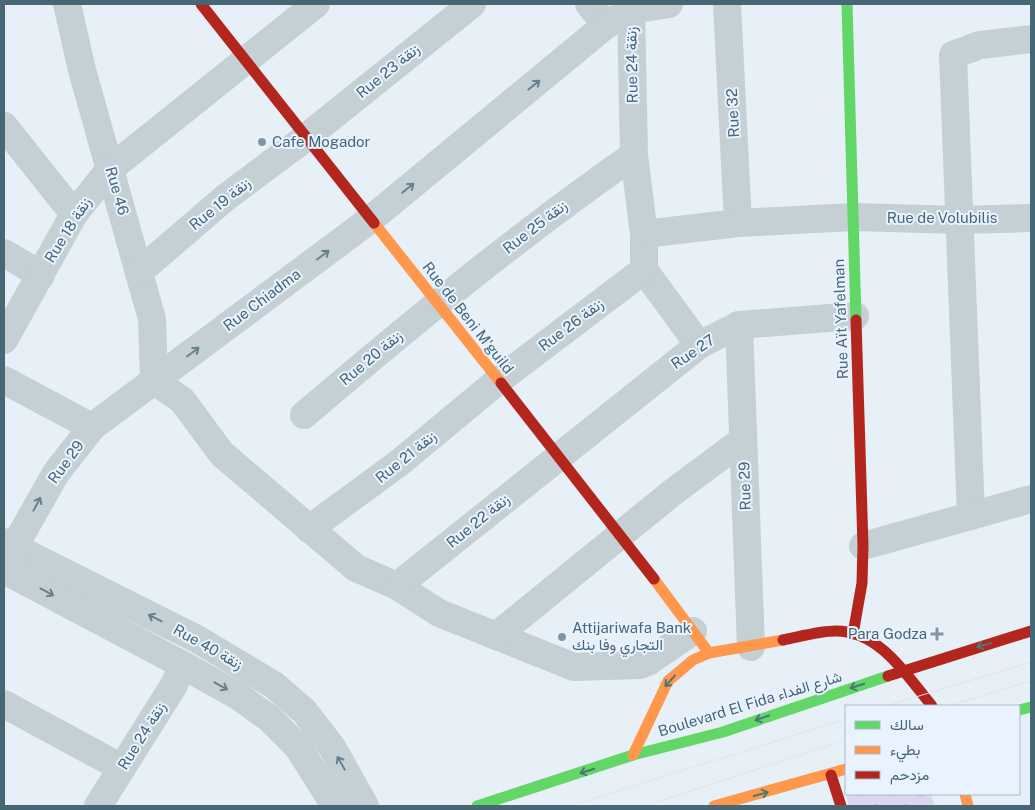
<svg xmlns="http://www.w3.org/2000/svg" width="1035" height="810" viewBox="0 0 1035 810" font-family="'Public Sans',Vazirmatn,sans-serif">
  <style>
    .grass { fill: url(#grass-tufts) }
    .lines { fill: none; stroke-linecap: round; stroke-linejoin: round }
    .street { stroke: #c5d0d5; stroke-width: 28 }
    .fast { stroke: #63d668; stroke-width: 11 }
    .slow { stroke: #ff974d; stroke-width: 11 }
    .jam { stroke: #b3261e; stroke-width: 11 }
    .tram { stroke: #e2e6e2; stroke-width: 1 }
    .oneway { stroke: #66818e }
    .oneway2 { stroke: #4b7874 }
    .poi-dot { fill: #7f97a3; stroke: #e9f3ff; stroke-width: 2 }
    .labels { text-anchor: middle; stroke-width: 4; stroke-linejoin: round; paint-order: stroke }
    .street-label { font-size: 15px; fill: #476776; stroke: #e9f3ff }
    .poi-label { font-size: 15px; fill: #476776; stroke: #e9f3ff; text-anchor: start }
  </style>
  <defs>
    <pattern id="grass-tufts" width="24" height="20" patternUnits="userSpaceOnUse" patternTransform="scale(1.25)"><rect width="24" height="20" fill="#ded5f0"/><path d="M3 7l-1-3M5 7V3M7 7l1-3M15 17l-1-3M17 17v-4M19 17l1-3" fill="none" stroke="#b6b1c7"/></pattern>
  </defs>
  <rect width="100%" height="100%" fill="#e7eff7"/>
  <polygon class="grass" points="846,794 931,794 935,806 849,806"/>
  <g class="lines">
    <g class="street">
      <polyline points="67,4 82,70 152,319 154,381"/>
      <polyline points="589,4 606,25"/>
      <polyline points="727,4 738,223"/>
      <polyline points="631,10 634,155 644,234 644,270 699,345"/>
      <polyline points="4,126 74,214"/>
      <polyline points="644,234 738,223 853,217 961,220 1031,218"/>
      <polyline points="4,253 41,275"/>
      <polyline points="139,272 225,198 304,139 472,4"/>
      <polyline points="739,325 751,647"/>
      <polyline points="4,340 74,214 110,169 316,4"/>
      <polyline points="4,380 92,427"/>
      <polyline points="154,381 182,400 222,454 356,568 397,586 439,613 574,667 640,665 648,662 693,631"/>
      <path d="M 304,415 C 411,324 519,235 634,155"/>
      <polyline points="971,516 953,55 980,45 1031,39"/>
      <polyline points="309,529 399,463 499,380 644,270"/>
      <polyline points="4,542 197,639 274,685 304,711 332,747 365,806"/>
      <polyline points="863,546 1031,499"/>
      <polyline points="4,565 56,473 92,427 371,219 606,25 631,10 669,4"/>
      <polyline points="4,570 183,665 238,696 269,718 298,747 335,806"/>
      <polyline points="397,586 699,345 739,325 855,316"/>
      <polyline points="496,636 673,492 743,440"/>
      <polyline points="4,704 122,768"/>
      <polyline points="98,806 174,685 183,665"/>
    </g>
    <g class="fast">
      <polyline points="847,4 856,320"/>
      <polyline points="1019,710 1031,707"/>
      <polyline points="477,806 633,755 723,732 888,676"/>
    </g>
    <g class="slow">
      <polyline points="374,223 501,383"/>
      <polyline points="654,579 709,653"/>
      <polyline points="633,755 668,681 693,660 709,653 783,640"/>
      <polyline points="965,794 968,806"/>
      <polyline points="714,806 846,769"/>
    </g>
    <g class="jam">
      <polyline points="201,4 374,223"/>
      <polyline points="501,383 654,579"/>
      <polyline points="853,634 862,583 863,546 856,320"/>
      <path d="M 783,640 C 799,637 818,631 836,631 C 880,631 907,676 932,706"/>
      <polyline points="888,676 1031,631"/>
      <polyline points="831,775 841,806"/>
    </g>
    <g class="tram">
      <polyline points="886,706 1031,662"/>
      <polyline points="948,706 1031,681"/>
      <polyline points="570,806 846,719"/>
      <polyline points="645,806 846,740"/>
    </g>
  </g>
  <defs><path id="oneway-shaft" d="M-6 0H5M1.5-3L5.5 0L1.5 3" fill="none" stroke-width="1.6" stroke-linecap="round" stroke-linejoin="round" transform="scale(1.25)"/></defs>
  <g class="oneway">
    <use href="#oneway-shaft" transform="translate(534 85) rotate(-39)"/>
    <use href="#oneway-shaft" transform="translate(408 188) rotate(-39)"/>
    <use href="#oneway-shaft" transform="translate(323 255) rotate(-37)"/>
    <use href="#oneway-shaft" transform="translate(193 352) rotate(-37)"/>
    <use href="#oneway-shaft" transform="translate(37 504) rotate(-62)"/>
    <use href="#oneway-shaft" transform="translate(47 592) rotate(28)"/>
    <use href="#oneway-shaft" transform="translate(155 618) rotate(-153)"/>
    <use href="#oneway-shaft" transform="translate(221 686) rotate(29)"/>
    <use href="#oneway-shaft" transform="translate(341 763) rotate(-120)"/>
  </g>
  <g class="oneway2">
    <use href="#oneway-shaft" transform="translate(984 645) rotate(164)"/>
    <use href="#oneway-shaft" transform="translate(670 681) rotate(132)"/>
    <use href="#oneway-shaft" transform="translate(857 686) rotate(162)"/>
    <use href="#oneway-shaft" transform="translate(762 718) rotate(161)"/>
    <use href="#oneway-shaft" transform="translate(587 771) rotate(162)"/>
    <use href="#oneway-shaft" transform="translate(761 794) rotate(-15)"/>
  </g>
  <g class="poi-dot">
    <circle cx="262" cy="142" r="5"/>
    <path d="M934.5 626.5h5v5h5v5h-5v5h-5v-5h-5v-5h5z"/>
    <circle cx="562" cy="637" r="5"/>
  </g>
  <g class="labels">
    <g class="street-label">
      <text transform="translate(632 65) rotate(-91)" y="5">Rue 24 زنقة</text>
      <text transform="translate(388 71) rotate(-39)" y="5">Rue 23 زنقة</text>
      <text transform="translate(733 113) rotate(-93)" y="5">Rue 32</text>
      <text transform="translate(117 191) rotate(74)" y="5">Rue 46</text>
      <text transform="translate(220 204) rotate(-39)" y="5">Rue 19 زنقة</text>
      <text x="942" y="223">Rue de Volubilis</text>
      <text transform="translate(535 227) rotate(-38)" y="5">Rue 25 زنقة</text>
      <text transform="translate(68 230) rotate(-58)" y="5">Rue 18 زنقة</text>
      <text transform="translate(262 300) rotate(-37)" y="5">Rue Chiadma</text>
      <text transform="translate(468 318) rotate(52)" y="5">Rue de Beni M'guild</text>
      <text transform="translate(841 319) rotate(-92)" y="5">Rue Aït Yafelman</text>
      <text transform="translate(571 325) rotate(-37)" y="5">Rue 26 زنقة</text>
      <text transform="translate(693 352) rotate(-34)" y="5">Rue 27</text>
      <text transform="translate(371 358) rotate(-40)" y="5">Rue 20 زنقة</text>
      <text transform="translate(406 457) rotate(-39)" y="5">Rue 21 زنقة</text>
      <text transform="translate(66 462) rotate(-54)" y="5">Rue 29</text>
      <text transform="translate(745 486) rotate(-92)" y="5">Rue 29</text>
      <text transform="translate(478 521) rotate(-39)" y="5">Rue 22 زنقة</text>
      <text transform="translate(208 647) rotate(29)" y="5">Rue 40 زنقة</text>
      <text transform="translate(750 704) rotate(-17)" y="5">Boulevard El Fida شارع الفداء</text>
      <text transform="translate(142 736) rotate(-58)" y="5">Rue 24 زنقة</text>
    </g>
    <g class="poi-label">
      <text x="272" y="147">Cafe Mogador</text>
      <text x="572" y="633">Attijariwafa Bank<tspan x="572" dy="17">التجاري وفا بنك</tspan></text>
      <text x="927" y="639" text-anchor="end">Para Godza</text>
    </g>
  </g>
  <rect width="1035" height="810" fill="none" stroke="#476776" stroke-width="10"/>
  <rect x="845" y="705" width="175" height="90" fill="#e9f3ff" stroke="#a8bbc8"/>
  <rect x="855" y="721" width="25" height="8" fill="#63d668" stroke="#a8bbc8"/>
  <text x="890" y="730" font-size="15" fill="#476776">سالك</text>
  <rect x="855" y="746" width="25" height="8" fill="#ff974d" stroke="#a8bbc8"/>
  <text x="890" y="755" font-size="15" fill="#476776">بطيء</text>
  <rect x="855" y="771" width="25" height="8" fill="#b3261e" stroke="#a8bbc8"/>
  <text x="890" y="780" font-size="15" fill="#476776">مزدحم</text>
</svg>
